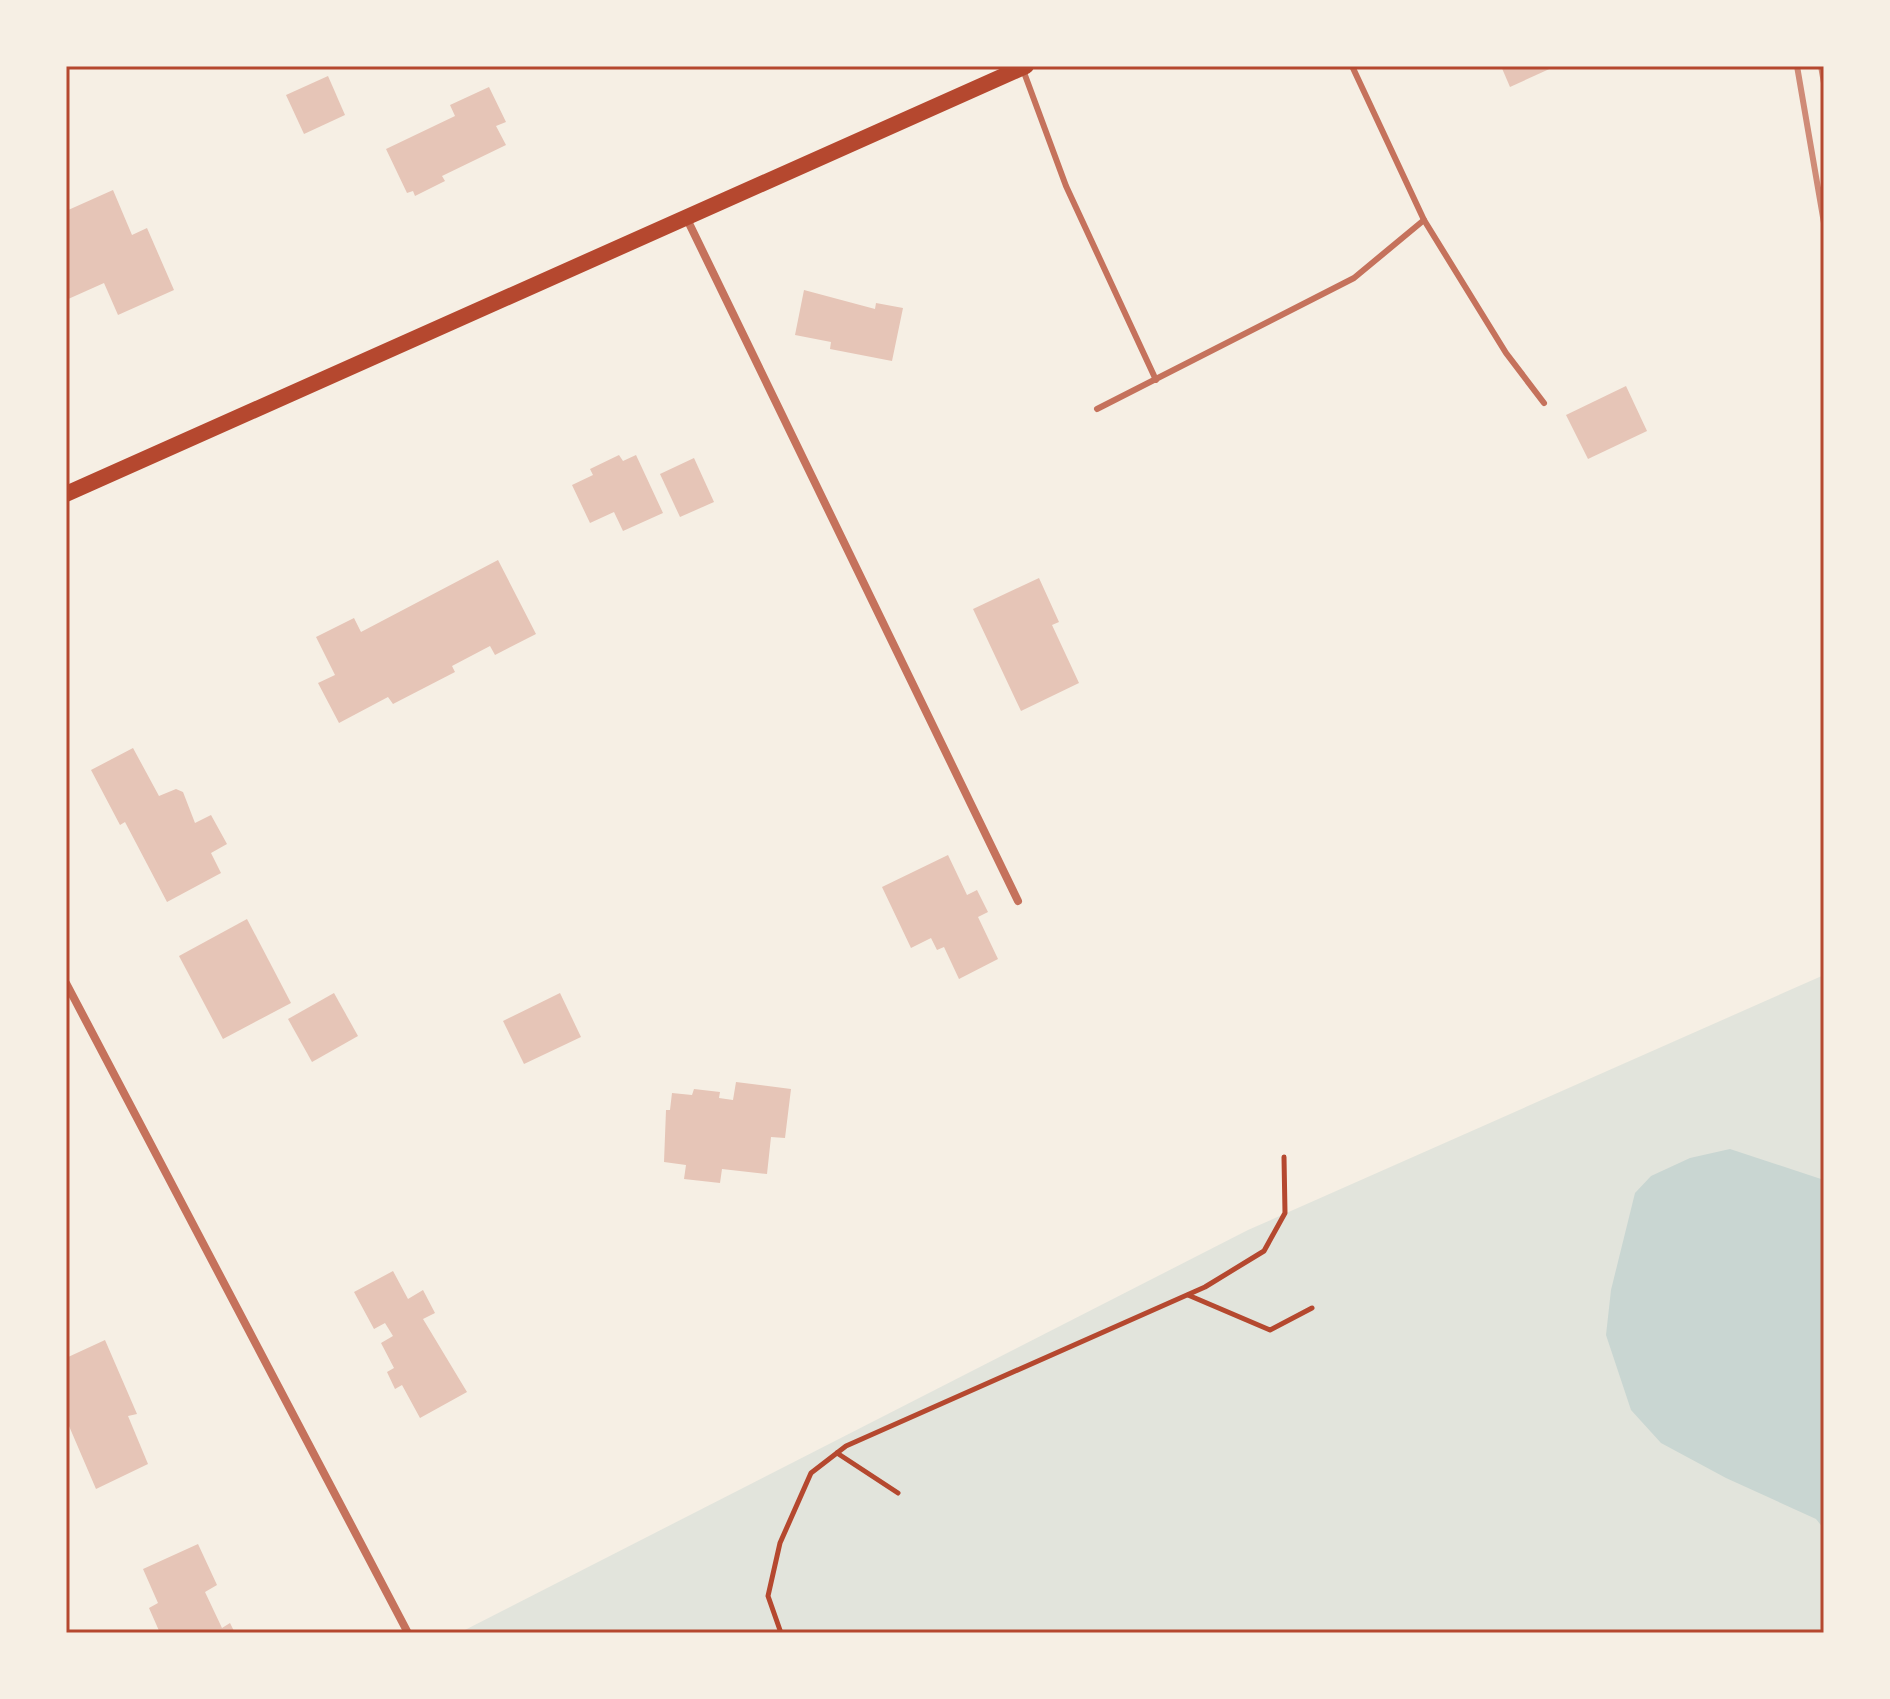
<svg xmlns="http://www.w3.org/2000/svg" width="1890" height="1699" viewBox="0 0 1890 1699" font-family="Barlow,sans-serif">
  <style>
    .green { fill: #e2e4dc }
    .water { fill: #c9d6d2 }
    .building { fill: #e6c5b7 }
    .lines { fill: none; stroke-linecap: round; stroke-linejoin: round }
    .path { stroke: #b5482f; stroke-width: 5 }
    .service { stroke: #c5725c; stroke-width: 6 }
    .minor { stroke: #c5725c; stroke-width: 8 }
    .secondary { stroke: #b5482f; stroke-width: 16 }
    .rail { stroke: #cf8b77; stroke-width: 6 }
    .neatline { fill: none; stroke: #b5482f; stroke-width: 3 }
  </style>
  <rect width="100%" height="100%" fill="#f6efe4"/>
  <polygon class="green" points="1824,975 1824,1633 459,1633 1248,1230"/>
  <polygon class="water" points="1730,1149 1824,1180 1824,1529 1816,1519 1726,1478 1661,1443 1631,1410 1606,1335 1611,1290 1635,1193 1651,1176 1690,1158"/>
  <g class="building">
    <polygon points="1501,66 1556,66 1510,87"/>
    <polygon points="328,76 345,115 304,134 286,95"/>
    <polygon points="489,87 506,122 496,126 506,145 442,176 445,181 415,196 413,191 407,193 386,149 455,116 450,105"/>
    <polygon points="113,190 132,235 147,228 174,290 118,315 104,283 66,300 66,211"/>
    <polygon points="804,290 875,309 876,303 903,308 892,361 830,349 831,342 795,335"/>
    <polygon points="1626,386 1647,431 1588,459 1566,415"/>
    <polygon points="619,455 623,461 636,455 663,513 623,531 614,512 590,523 572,485 593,475 590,469"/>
    <polygon points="694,458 714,502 680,517 660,474"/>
    <polygon points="498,560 536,634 495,655 490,646 452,666 455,672 393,704 388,697 339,723 318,683 335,675 316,637 354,618 361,632"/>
    <polygon points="1039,578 1059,622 1052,625 1079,683 1021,711 973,609"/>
    <polygon points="133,748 159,796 176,789 183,792 195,823 211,815 227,844 211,853 221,873 167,902 125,822 120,825 91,770"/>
    <polygon points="948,855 967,895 977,890 988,912 978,917 998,959 959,979 944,947 937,950 931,938 911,948 882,887"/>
    <polygon points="247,919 291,1003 223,1039 179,956"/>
    <polygon points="334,993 358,1036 312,1062 288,1019"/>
    <polygon points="560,993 581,1037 524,1064 503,1021"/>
    <polygon points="736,1082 791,1089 785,1138 771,1137 767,1174 722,1169 720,1183 684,1179 686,1165 664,1162 666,1110 670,1110 672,1093 692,1095 694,1089 720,1092 719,1098 733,1100"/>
    <polygon points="393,1271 408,1299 423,1290 435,1313 423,1319 467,1392 420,1418 402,1385 395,1389 387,1372 394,1368 381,1343 393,1336 385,1323 374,1329 354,1292"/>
    <polygon points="105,1340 137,1414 128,1416 148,1464 96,1489 66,1419 66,1358"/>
    <polygon points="198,1544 217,1585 205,1592 222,1628 230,1623 235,1633 160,1633 149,1608 158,1603 143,1569"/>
  </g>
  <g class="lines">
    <g class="path">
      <polyline points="1188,1295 1270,1330 1312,1308"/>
      <polyline points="837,1453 898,1493"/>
      <polyline points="781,1633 768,1596 780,1543 811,1473 846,1446 1205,1287 1264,1251 1285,1213 1284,1157"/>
    </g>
    <g class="service">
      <polyline points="1352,66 1424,220 1506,353 1544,403"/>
      <polyline points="1022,67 1066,186 1156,380"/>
      <polyline points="1097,409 1354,278 1424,220"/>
    </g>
    <g class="minor">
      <polyline points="686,217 1018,901"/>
      <polyline points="66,983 408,1633"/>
    </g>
    <polyline class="secondary" points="66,494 1026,66"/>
    <g class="rail">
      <polyline points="1797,66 1824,223"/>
      <polyline points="1821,66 1824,83"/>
    </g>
  </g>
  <rect width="1890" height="1699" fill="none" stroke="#f6efe4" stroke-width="136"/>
  <rect x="68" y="68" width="1754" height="1563" class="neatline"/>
</svg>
